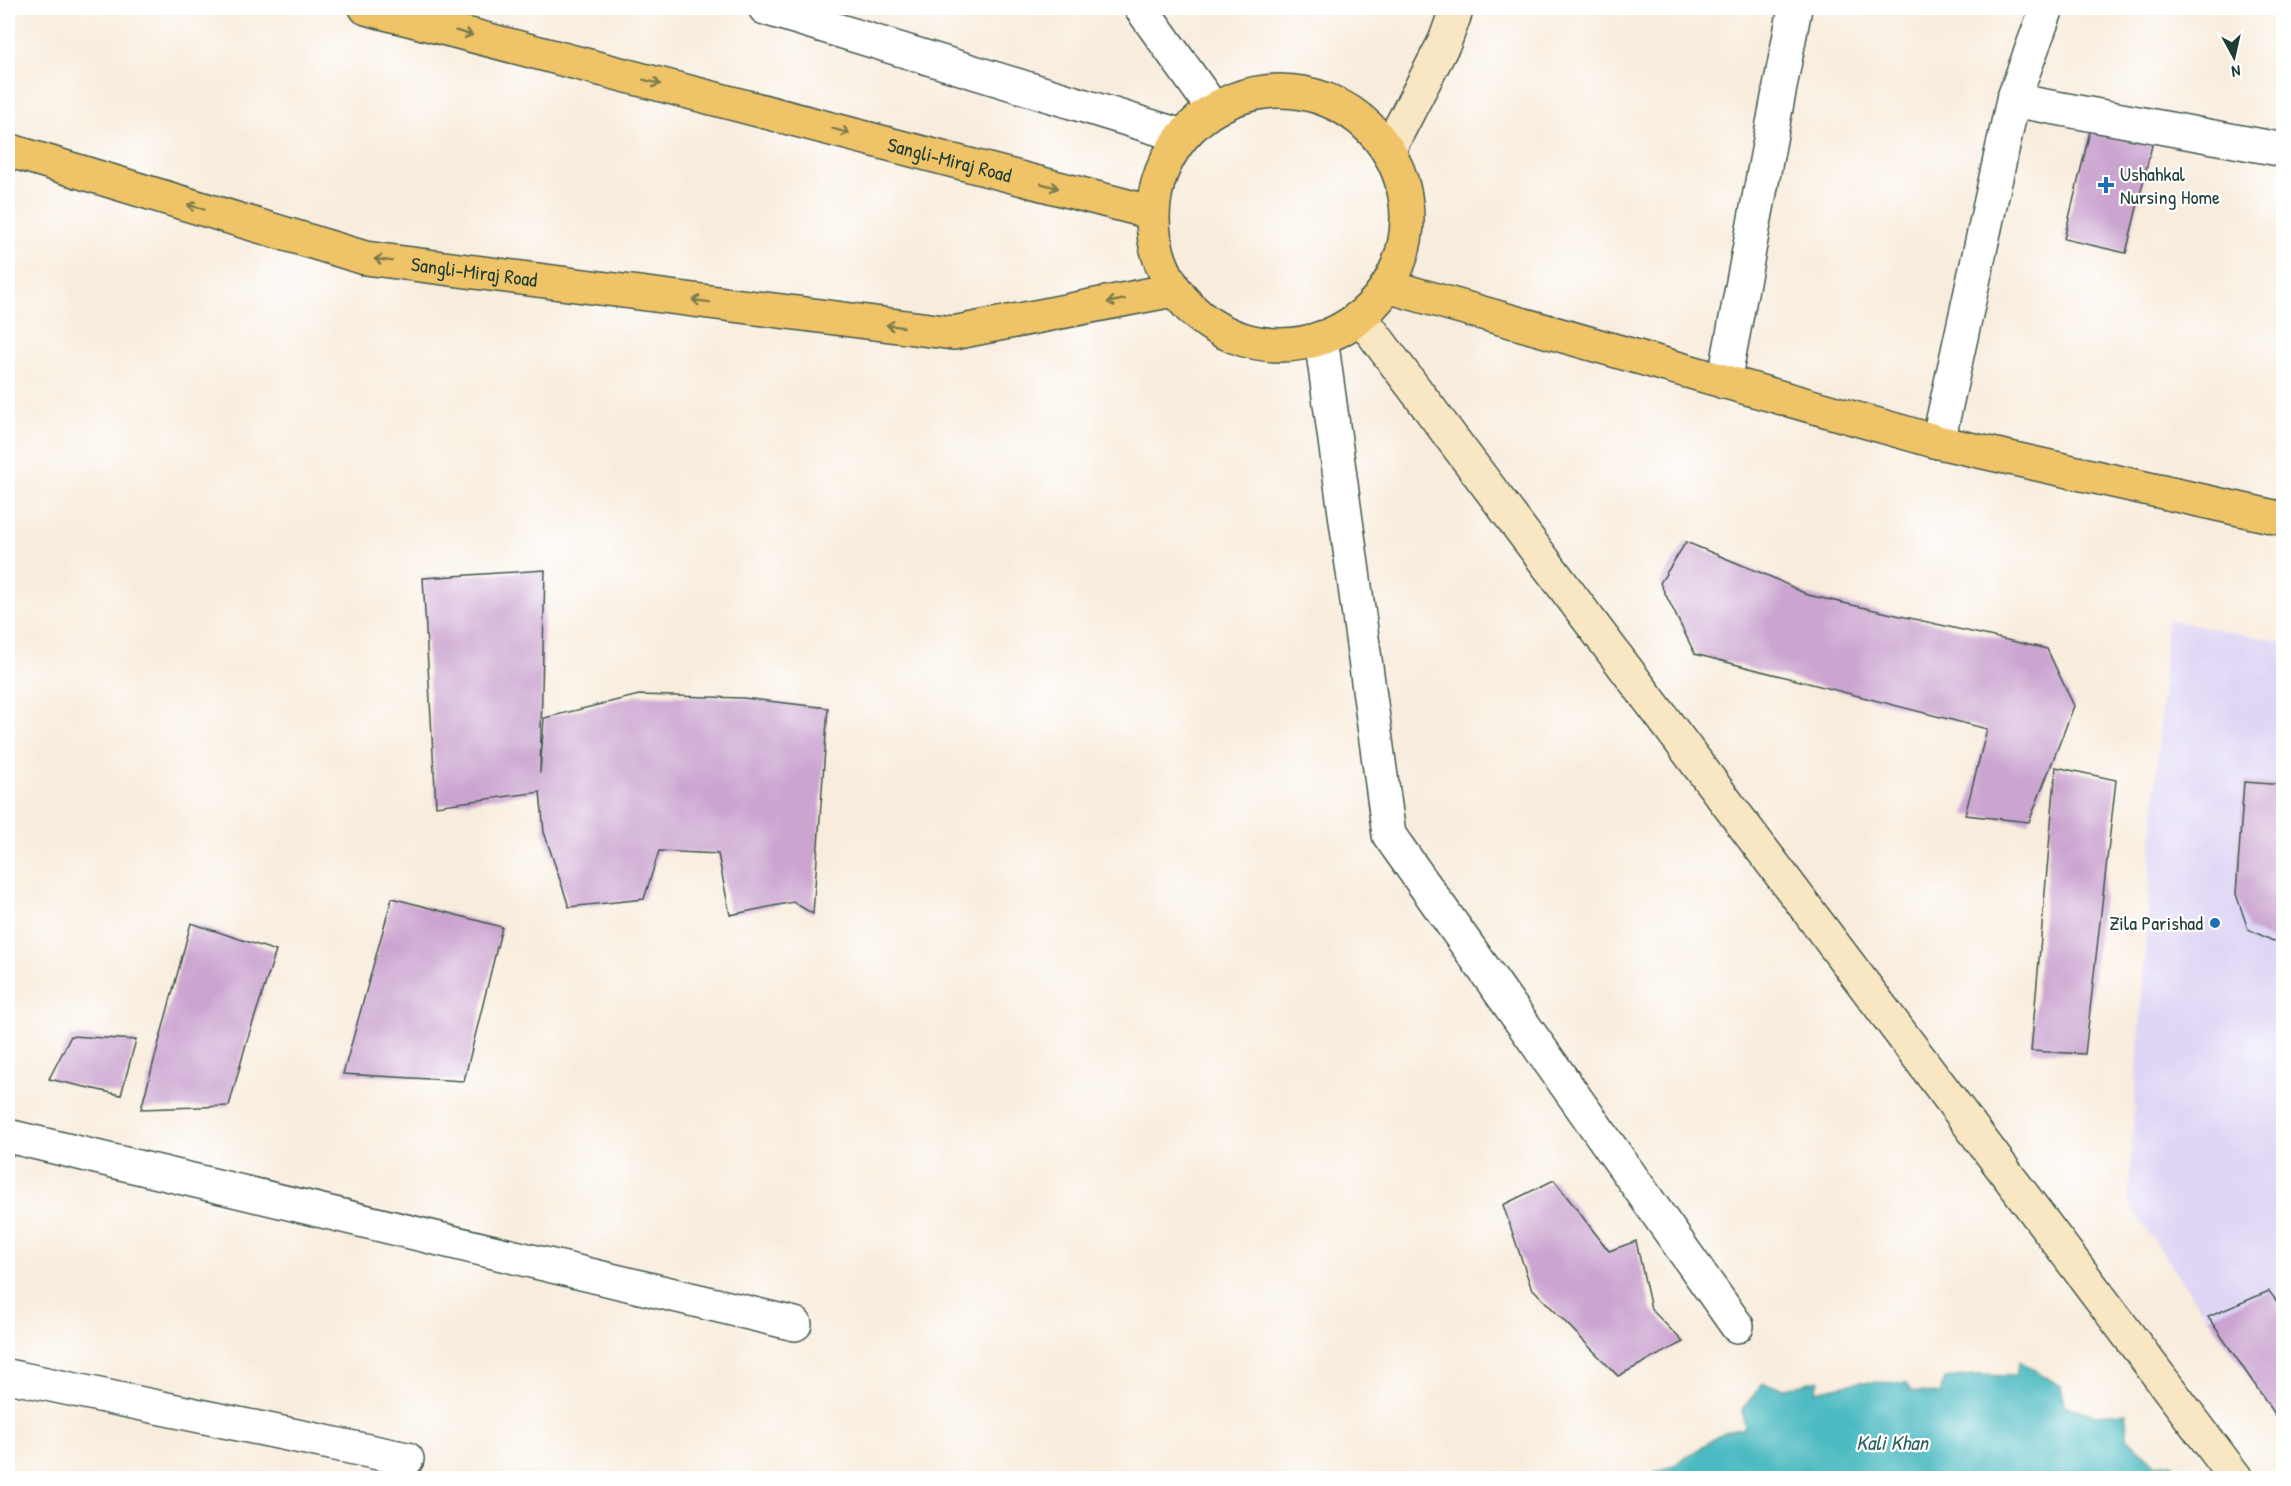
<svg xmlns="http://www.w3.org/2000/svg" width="2291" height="1486" viewBox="0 0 2291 1486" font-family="'Patrick Hand',sans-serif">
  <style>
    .built { fill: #dfd5f5 }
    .water { fill: #4bbac1; stroke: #357c7a; stroke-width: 1.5 }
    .building { fill: #cba4d0 }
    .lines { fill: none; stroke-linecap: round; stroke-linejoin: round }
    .minor-casing { stroke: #40574d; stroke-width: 36 }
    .secondary-casing { stroke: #40574d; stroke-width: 36 }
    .trunk-casing { stroke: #40574d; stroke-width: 36 }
    .minor { stroke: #fff; stroke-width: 33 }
    .secondary { stroke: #f9e7c3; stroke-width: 33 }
    .trunk { stroke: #efc469; stroke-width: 33 }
    .oneway { stroke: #7d7a4c }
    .poi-dot { fill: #1f6fb2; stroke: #fff; stroke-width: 2 }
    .labels { text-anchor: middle; stroke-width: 4.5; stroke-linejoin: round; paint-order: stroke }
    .street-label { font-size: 20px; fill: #1f3d34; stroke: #fff }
    .poi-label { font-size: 20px; fill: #1f3d34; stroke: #fff; text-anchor: start }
    .water-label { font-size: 21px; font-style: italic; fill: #2c625e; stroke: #fff }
  </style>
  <rect width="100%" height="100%" fill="#fff"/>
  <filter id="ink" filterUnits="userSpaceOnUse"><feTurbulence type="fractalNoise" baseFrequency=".0167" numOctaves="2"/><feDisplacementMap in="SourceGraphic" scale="12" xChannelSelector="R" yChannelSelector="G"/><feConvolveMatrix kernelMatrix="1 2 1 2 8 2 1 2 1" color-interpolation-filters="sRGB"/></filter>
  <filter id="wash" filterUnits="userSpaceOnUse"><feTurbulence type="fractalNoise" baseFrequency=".008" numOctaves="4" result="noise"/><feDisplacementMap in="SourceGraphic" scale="24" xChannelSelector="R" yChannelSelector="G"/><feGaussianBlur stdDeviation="1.35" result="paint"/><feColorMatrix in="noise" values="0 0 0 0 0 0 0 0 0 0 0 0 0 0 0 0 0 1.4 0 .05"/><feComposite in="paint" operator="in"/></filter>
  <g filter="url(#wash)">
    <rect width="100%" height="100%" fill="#f8ecdc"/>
    <polygon class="built" points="2167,619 2283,642 2283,1427 2128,1203"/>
    <polygon class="water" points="2019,1361 2061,1386 2064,1405 2094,1415 2126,1413 2127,1437 2156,1465 2172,1463 2180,1476 2161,1474 2158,1478 1645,1478 1676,1464 1724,1432 1745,1428 1742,1410 1763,1383 1785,1388 1819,1380 1816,1391 1859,1382 1906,1383 1911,1391 1940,1394 1945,1378 1973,1375 2016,1376"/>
    <g id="blocks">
      <g class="building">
        <polygon points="2091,127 2153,141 2126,253 2064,239"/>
        <polygon points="1686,542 1771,577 1808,595 2047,649 2074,706 2029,822 1965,815 1987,729 1695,654 1660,583"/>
        <polygon points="545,570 540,773 544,718 639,695 743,698 828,708 813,914 793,902 730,915 718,854 659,851 644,899 569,907 544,832 540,792 436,806 423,578"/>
        <polygon points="2056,767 2116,780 2085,1054 2031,1051"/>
        <polygon points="2244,782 2284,785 2284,938 2273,941 2248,929 2236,894"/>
        <polygon points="392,898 502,927 464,1081 343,1074"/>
        <polygon points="191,923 276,951 246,1044 229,1106 141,1109"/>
        <polygon points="71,1036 136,1040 121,1095 49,1079"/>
        <polygon points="1554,1180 1609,1251 1636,1241 1651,1309 1683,1342 1618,1376 1531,1287 1503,1205"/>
        <polygon points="2269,1291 2284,1311 2284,1427 2208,1317"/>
      </g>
    </g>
  </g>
  <g filter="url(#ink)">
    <use href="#blocks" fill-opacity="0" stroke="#40574d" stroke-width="1.5"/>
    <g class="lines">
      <defs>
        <g id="minor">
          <polyline points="765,8 1179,135"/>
          <polyline points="1141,8 1212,107"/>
          <polyline points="2013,100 2284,150"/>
          <polyline points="1321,338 1389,835 1737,1326"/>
          <polyline points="1724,382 1795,8"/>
          <polyline points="1938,442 2013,100 2047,8"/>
          <polyline points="8,1136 795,1324"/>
          <polyline points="8,1376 407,1459"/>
        </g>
        <g id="secondary">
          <polyline points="1388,151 1445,41 1457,8"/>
          <polyline points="1358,318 1368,327 2236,1478"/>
        </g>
        <g id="trunk">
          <path id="s1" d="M 366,8 L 1150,212"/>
          <circle cx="1280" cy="218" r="127"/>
          <path id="s2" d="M 8,150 L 365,258 L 953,333 L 1173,290"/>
          <polyline points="1387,286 1938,442 2284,519"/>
        </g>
      </defs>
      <use href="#minor" class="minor-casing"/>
      <use href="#secondary" class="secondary-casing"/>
      <use href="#trunk" class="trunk-casing"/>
      <use href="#minor" class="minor"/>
      <use href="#secondary" class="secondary"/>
      <use href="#trunk" class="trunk"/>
    </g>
    <defs><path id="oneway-shaft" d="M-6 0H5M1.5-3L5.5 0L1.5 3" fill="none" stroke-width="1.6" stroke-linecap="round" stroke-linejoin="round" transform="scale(1.5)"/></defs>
    <g class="oneway">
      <use href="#oneway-shaft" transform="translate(464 33) rotate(15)"/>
      <use href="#oneway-shaft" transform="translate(652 82) rotate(15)"/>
      <use href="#oneway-shaft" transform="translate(841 131) rotate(15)"/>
      <use href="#oneway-shaft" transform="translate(1050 186) rotate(15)"/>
      <use href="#oneway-shaft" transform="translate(196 207) rotate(-163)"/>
      <use href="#oneway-shaft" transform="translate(383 260) rotate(-173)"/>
      <use href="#oneway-shaft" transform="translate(701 301) rotate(-173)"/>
      <use href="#oneway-shaft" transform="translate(1116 301) rotate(169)"/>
      <use href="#oneway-shaft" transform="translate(895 326) rotate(-173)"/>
    </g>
  </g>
  <g class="poi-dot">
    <path d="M2103 176h6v6h6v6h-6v6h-6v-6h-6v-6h6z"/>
    <circle cx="2215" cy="923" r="6"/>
  </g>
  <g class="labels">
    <g class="street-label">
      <text dy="7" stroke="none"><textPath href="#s1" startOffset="603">Sangli-Miraj Road</textPath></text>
      <text dy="7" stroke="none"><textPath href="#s2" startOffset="483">Sangli-Miraj Road</textPath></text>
    </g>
    <g class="poi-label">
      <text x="2120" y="181">Ushahkal<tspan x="2120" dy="23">Nursing Home</tspan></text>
      <text x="2203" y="930" text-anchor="end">Zila Parishad</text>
    </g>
    <g class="water-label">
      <text x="1892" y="1450">Kali Khan</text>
    </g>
  </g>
  <rect width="2291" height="1486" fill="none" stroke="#fff" stroke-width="30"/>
  <g transform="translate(2234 57) rotate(172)" stroke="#ffffff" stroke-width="4.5" paint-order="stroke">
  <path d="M0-4.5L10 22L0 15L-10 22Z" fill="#1f3d34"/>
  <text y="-9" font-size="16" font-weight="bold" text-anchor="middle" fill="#1f3d34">N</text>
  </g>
</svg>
